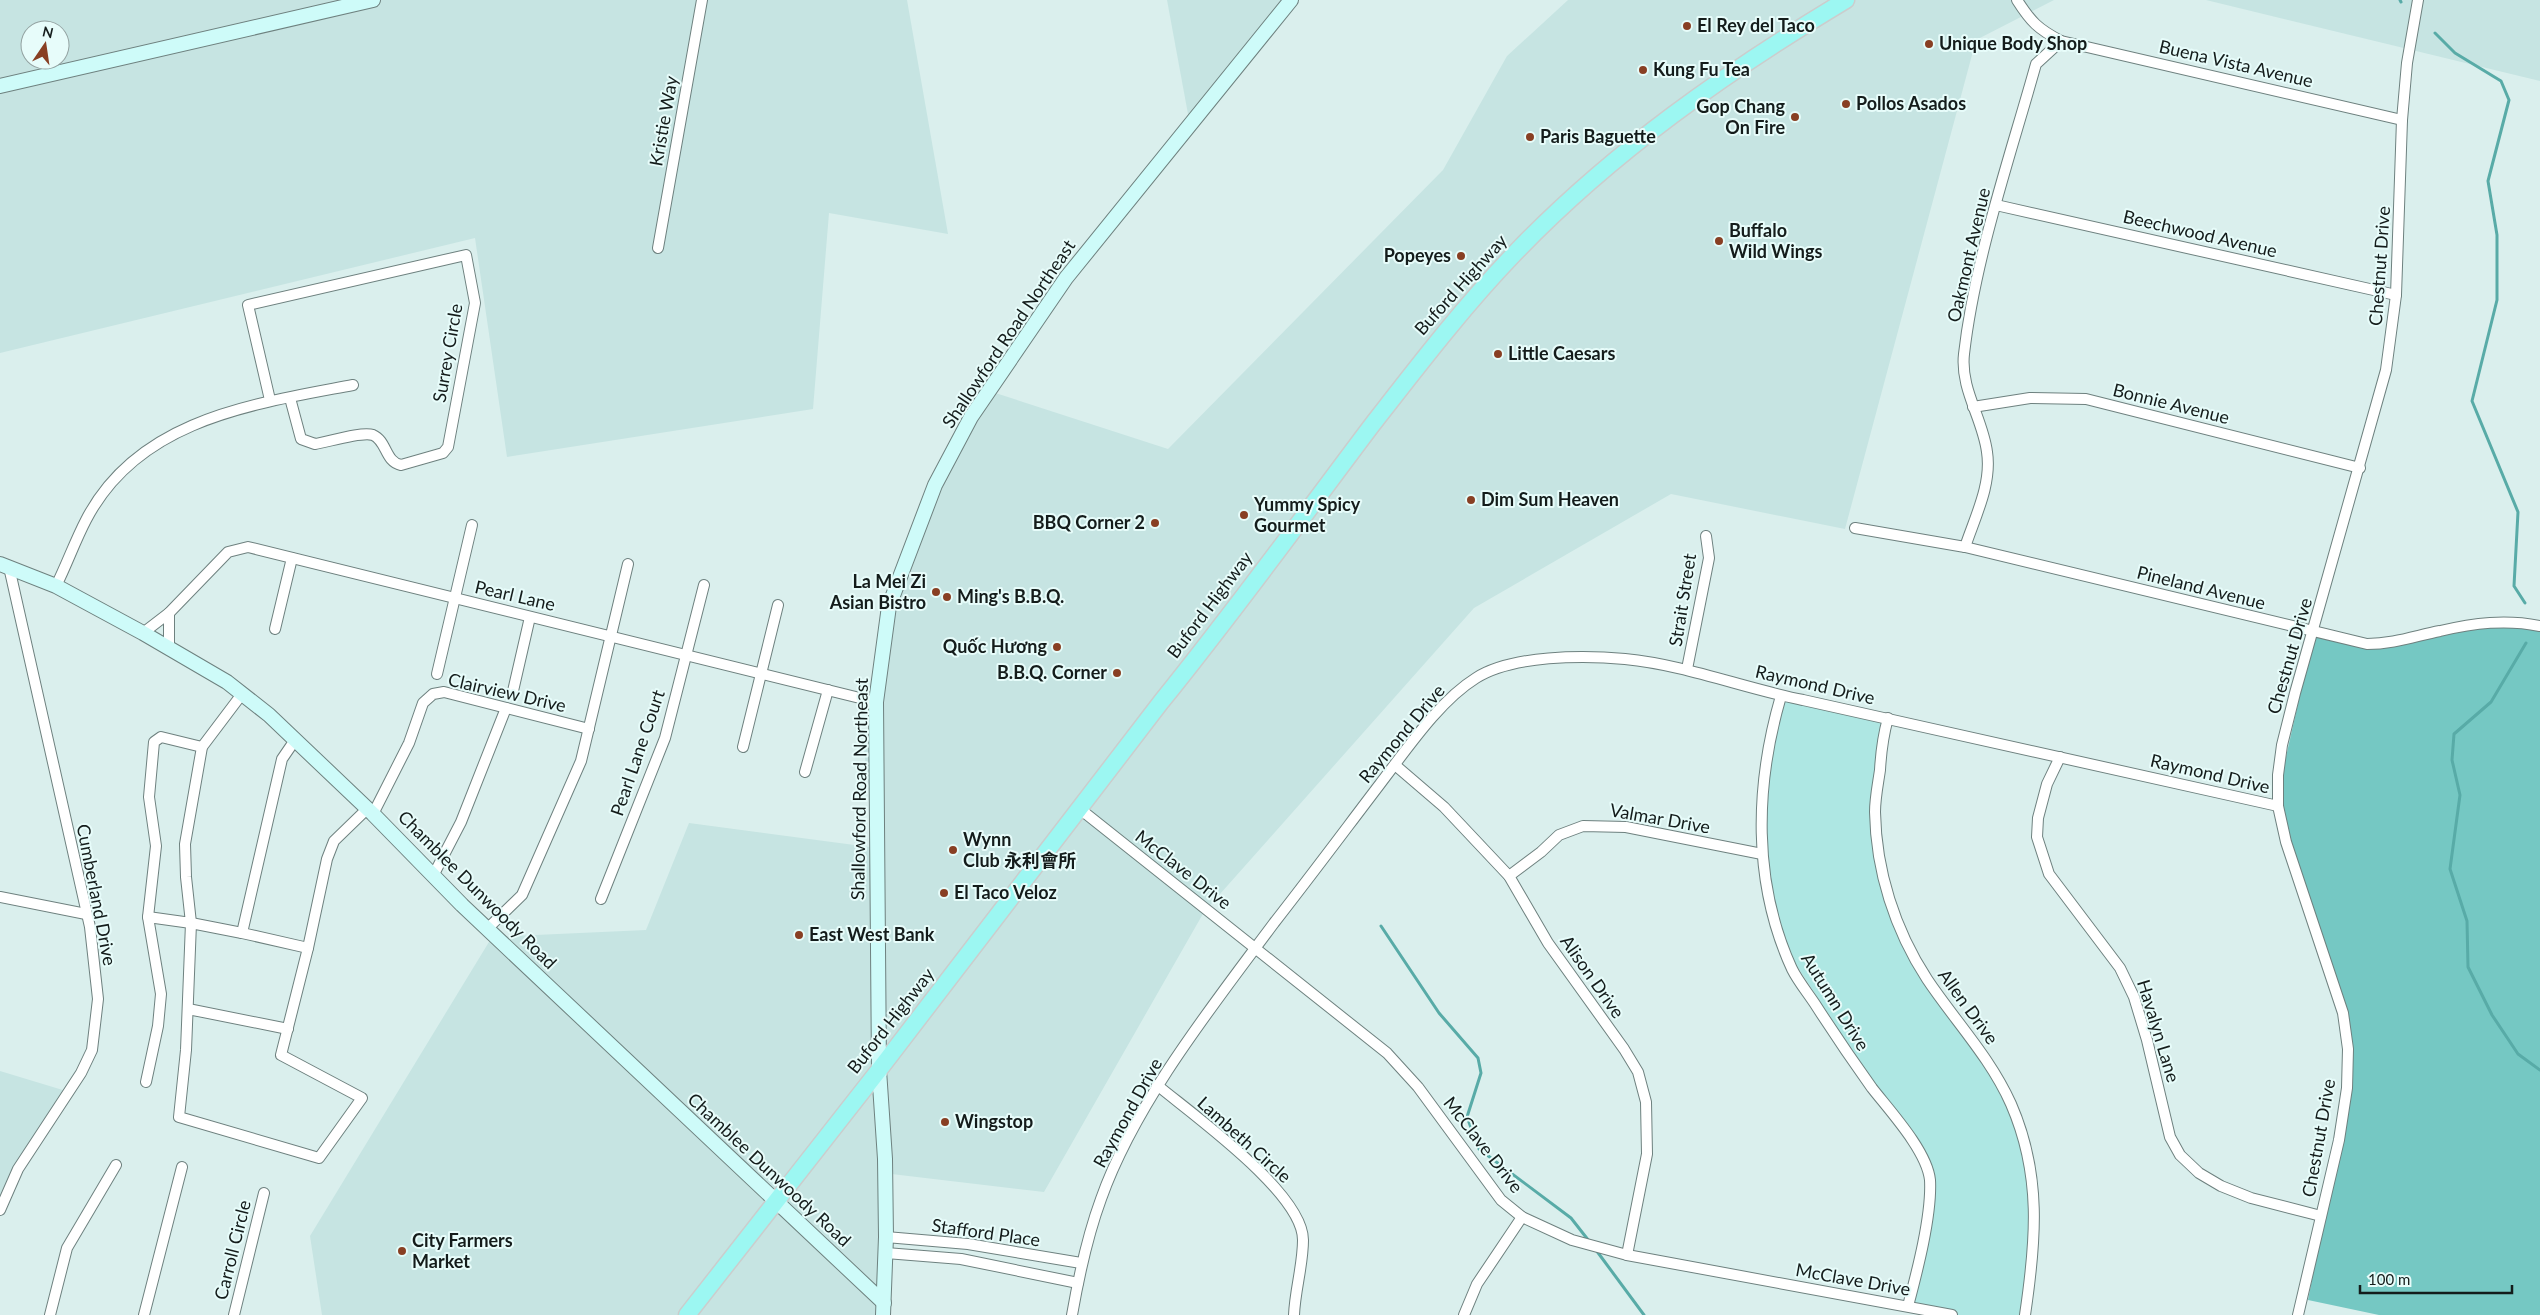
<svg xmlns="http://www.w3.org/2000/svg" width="2540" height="1315" viewBox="0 0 2540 1315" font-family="Lato,'Noto Sans SC',sans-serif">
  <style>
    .built { fill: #c6e4e2; fill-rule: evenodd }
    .green { fill: #aee7e3 }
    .forest { fill: #75c8c3 }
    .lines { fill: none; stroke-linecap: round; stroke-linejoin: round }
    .stream { stroke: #58aba7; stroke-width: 3 }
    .street-casing { stroke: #6e817f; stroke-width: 12 }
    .secondary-casing { stroke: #6e817f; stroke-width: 16 }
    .primary-casing { stroke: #cbcdcd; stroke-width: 19 }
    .street { stroke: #fff; stroke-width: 10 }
    .secondary { stroke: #cefbf9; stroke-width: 14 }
    .primary { stroke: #9cf7f2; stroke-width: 16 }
    .poi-dot { fill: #883f23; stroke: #e7fcfa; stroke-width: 2 }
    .labels { text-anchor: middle; stroke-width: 4; stroke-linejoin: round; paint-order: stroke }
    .poi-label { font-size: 18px; font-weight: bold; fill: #141c1b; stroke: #e7fcfa; text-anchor: start }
    .street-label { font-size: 18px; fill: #141c1b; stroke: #e7fcfa }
  </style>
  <rect width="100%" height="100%" fill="#daefed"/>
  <g class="built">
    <path d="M 0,0 L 907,0 L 948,234 L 829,213 L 813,409 L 507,457 L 475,238 L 0,353 ZM 30,30 L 60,30 L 60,60 L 30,60 Z"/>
    <polygon points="1167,0 1296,0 1190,125"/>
    <polygon points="1568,0 2054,0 1976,40 1845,529 1671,494 1474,608 1204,912 1044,1192 883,1173 883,1315 322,1315 310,1236 492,937 646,930 689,823 877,848 864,751 896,587 983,389 1168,449 1443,170 1507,56"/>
    <polygon points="2206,0 2540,0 2540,81"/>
    <polygon points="0,1071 66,1091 0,1212"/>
  </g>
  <polygon class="green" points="1780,696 1887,719 1875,812 1887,894 1924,978 2015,1108 2031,1171 2026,1315 1950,1315 1911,1307 1930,1201 1924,1161 1778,937 1759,843"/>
  <polygon class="forest" points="2469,625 2540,629 2540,1315 2379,1315 2308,1300 2341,1131 2349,1045 2274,810 2302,686 2309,629 2381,646"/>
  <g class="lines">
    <g class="stream">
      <polyline points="2400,0 2401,2"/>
      <polyline points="2435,33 2455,53 2501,81 2509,100 2488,181 2497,235 2497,300 2472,401 2518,512 2514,586 2525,603"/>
      <polyline points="2526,643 2491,702 2454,734 2452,760 2460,795 2450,869 2467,921 2468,967 2492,1015 2518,1054 2540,1070"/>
      <polyline points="1381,926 1439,1013 1478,1058 1481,1073 1467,1117 1479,1149 1571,1218 1589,1241"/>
      <polyline points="1596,1250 1644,1315"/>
    </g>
    <defs>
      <g id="street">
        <path d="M 2017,0 C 2031,22 2038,29 2061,41 L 2402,120"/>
        <polyline points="1996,205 2396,295"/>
        <polyline points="658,248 702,0"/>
        <path d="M 270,400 L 248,305 L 466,255 L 475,303 L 448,447 L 443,453 L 401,465 C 385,462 387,441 373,435 C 362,431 328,442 315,444 L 301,439 L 290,398"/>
        <polyline points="1973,407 2030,398 2086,399 2360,468"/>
        <path d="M 1855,528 L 1965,547 L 2367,644 C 2393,644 2415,636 2440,631 C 2474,623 2506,619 2540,626"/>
        <path d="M 1965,547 C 1975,517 1992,484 1987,452 C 1983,419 1960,389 1964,354 C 1975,258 2010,157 2036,64 L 2061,41"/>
        <path d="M 56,586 C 67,564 75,541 86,520 C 138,419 253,404 353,385"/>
        <polyline points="275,629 292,558"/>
        <polyline points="143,633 169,613 228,552 248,547 876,702"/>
        <polyline points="169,647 169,613"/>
        <polyline points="1687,669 1709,558 1706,536"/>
        <polyline points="437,674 472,525"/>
        <polyline points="513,691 530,617"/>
        <path d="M 1781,696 C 1755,785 1752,882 1792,969 C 1798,981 1807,992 1815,1004 C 1833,1032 1852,1060 1872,1088 C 1890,1111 1927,1151 1930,1180 C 1932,1215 1917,1272 1908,1306"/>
        <path d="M 1888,718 C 1883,736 1881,752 1880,770 C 1878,784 1875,798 1875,812 C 1876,871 1895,930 1927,979 C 1955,1021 1990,1057 2011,1104 C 2042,1175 2036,1241 2025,1315"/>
        <polyline points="295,740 282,759 242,933 308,948 327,859 334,841 367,809"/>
        <polyline points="743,747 778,605"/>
        <polyline points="2060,757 2047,784 2038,818 2037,837 2049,874 2120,968 2134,997 2147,1040 2170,1137 2180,1155 2199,1173 2221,1186 2251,1198 2321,1216"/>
        <polyline points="1395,765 1444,807 1509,876 1548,943 1624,1049 1638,1072 1646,1102 1647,1154 1627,1255"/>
        <polyline points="805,772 828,690"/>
        <polyline points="1080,809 1387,1053 1418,1087 1501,1200 1522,1217 1572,1240 1627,1255 1952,1315"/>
        <polyline points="373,814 409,743 423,703 433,694 444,692 589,729"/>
        <polyline points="434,874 461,822 506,708"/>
        <polyline points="1509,876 1541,852 1559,835 1583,826 1626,827 1762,854"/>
        <polyline points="0,897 86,914"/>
        <polyline points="601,899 665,738 704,585"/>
        <polyline points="148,917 191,923 186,877 185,844 202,747 242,694"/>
        <polyline points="487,929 522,895 581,761 628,564"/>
        <polyline points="242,933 191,923 186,1050 179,1117 319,1158 362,1098 281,1055 308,948"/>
        <polyline points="188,1009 288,1029"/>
        <polyline points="146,1082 158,1026 161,994 148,917 156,846 149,797 154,742 161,737 202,747"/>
        <path d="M 1157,1085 C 1193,1115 1303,1193 1303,1240 C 1303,1265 1295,1290 1294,1315"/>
        <polyline points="0,1210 18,1169 81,1073 92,1050 98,999 90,927 9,567"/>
        <polyline points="886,1237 968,1244 1081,1263"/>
        <polyline points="886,1253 961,1259 1078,1283"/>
        <polyline points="50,1315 67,1248 116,1165"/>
        <polyline points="144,1315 182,1167"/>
        <polyline points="234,1315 264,1193"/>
        <path d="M 1072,1315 C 1079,1275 1087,1237 1101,1199 C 1135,1103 1213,1005 1274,923 C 1310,877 1345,830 1380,784 C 1407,749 1439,701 1476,678 C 1512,655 1584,655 1625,659 C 1686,665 1743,688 1803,700 C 1962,734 2120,770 2278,806"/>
        <polyline points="1464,1315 1477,1284 1522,1217"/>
        <polyline points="2298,1315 2339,1140 2347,1088 2348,1049 2343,1013 2286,842 2278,806 2278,775 2282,745 2295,693 2386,370 2396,295 2402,120 2407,63 2418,0"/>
      </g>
      <g id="secondary">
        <polyline points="0,86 373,0"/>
        <polyline points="0,564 56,586 143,633 227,682 269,715 373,814 462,905 884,1303"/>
        <polyline points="883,1315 886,1237 885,1159 879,1070 876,702 889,606 935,485 971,417 1066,278 1291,0"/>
      </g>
      <path id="primary" d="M 687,1315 L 879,1070 L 1161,702 C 1234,612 1302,518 1372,425 C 1418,366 1463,307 1515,253 C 1612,152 1726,72 1846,0"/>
    </defs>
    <use href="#street" class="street-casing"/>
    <use href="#secondary" class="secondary-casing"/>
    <use href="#primary" class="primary-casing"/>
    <use href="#street" class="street"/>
    <use href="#secondary" class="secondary"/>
    <use href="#primary" class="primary"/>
  </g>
  <g class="poi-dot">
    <circle cx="1687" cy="26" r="5"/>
    <circle cx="1929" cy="44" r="5"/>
    <circle cx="1643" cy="70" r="5"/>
    <circle cx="1846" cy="104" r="5"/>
    <circle cx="1795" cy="117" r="5"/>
    <circle cx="1530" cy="137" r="5"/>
    <circle cx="1719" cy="241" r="5"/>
    <circle cx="1461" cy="256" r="5"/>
    <circle cx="1498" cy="354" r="5"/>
    <circle cx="1471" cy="500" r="5"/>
    <circle cx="1244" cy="515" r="5"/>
    <circle cx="1155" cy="523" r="5"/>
    <circle cx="936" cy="592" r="5"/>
    <circle cx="947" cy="597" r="5"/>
    <circle cx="1057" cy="647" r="5"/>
    <circle cx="1117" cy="673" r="5"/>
    <circle cx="953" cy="850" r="5"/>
    <circle cx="944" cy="893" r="5"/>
    <circle cx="799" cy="935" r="5"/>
    <circle cx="945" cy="1122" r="5"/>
    <circle cx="402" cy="1251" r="5"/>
  </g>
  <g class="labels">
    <g class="poi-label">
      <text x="1697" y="32">El Rey del Taco</text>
      <text x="1939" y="50">Unique Body Shop</text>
      <text x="1653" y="76">Kung Fu Tea</text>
      <text x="1856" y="110">Pollos Asados</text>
      <text x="1785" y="113" text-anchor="end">Gop Chang<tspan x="1785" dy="21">On Fire</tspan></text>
      <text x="1540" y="143">Paris Baguette</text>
      <text x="1729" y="237">Buffalo<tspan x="1729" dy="21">Wild Wings</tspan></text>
      <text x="1451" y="262" text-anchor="end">Popeyes</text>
      <text x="1508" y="360">Little Caesars</text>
      <text x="1481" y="506">Dim Sum Heaven</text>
      <text x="1254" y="511">Yummy Spicy<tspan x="1254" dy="21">Gourmet</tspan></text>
      <text x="1145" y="529" text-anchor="end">BBQ Corner 2</text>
      <text x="926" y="588" text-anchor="end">La Mei Zi<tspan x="926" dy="21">Asian Bistro</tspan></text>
      <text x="957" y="603">Ming's B.B.Q.</text>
      <text x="1047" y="653" text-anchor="end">Quốc Hương</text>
      <text x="1107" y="679" text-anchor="end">B.B.Q. Corner</text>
      <text x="963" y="846">Wynn<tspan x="963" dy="21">Club 永利會所</tspan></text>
      <text x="954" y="899">El Taco Veloz</text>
      <text x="809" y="941">East West Bank</text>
      <text x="955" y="1128">Wingstop</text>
      <text x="412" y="1247">City Farmers<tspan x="412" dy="21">Market</tspan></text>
    </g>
    <g class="street-label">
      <text transform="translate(2236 64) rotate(13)" y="6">Buena Vista Avenue</text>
      <text transform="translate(664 121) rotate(-80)" y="6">Kristie Way</text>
      <text transform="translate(2200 234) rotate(13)" y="6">Beechwood Avenue</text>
      <text transform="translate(1969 255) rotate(-77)" y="6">Oakmont Avenue</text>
      <text transform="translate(2380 266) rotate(-86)" y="6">Chestnut Drive</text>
      <text transform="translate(1461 285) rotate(-48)" y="6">Buford Highway</text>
      <text transform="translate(1009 334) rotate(-56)" y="6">Shallowford Road Northeast</text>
      <text transform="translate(448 353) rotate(-80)" y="6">Surrey Circle</text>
      <text transform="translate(2171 404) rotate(14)" y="6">Bonnie Avenue</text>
      <text transform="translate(2201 588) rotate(14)" y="6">Pineland Avenue</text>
      <text transform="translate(515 596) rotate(13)" y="6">Pearl Lane</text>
      <text transform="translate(1683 600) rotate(-81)" y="6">Strait Street</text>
      <text transform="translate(1210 605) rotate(-53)" y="6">Buford Highway</text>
      <text transform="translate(2290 656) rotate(-74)" y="6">Chestnut Drive</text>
      <text transform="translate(1815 685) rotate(13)" y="6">Raymond Drive</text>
      <text transform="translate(507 693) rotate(13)" y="6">Clairview Drive</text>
      <text transform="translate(1402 734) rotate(-50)" y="6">Raymond Drive</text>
      <text transform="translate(638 753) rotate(-71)" y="6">Pearl Lane Court</text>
      <text transform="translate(2210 774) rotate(13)" y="6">Raymond Drive</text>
      <text transform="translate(860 789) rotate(-89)" y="6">Shallowford Road Northeast</text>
      <text transform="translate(1660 819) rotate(10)" y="6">Valmar Drive</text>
      <text transform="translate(1183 870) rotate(38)" y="6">McClave Drive</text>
      <text transform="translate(477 890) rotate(45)" y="6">Chamblee Dunwoody Road</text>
      <text transform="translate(96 895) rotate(79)" y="6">Cumberland Drive</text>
      <text transform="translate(1592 977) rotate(55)" y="6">Alison Drive</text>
      <text transform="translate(1835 1002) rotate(58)" y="6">Autumn Drive</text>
      <text transform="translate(1968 1007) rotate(54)" y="6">Allen Drive</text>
      <text transform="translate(891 1021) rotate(-52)" y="6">Buford Highway</text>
      <text transform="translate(2158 1031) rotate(73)" y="6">Havalyn Lane</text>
      <text transform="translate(1128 1113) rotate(-61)" y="6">Raymond Drive</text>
      <text transform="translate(2319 1138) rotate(-80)" y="6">Chestnut Drive</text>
      <text transform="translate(1244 1140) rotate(42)" y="6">Lambeth Circle</text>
      <text transform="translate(1483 1145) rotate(52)" y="6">McClave Drive</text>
      <text transform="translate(769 1170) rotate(43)" y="6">Chamblee Dunwoody Road</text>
      <text transform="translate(986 1233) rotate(8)" y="6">Stafford Place</text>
      <text transform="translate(233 1250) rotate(-76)" y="6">Carroll Circle</text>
      <text transform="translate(1853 1280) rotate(10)" y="6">McClave Drive</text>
    </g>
  </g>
  <g transform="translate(45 45) rotate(13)"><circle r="24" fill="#e7fcfa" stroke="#93a2a1"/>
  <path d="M0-4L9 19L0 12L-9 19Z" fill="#883f23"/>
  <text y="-8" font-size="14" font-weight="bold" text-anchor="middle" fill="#141c1b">N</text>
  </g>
  <path d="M2360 1285v8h152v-8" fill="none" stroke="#141c1b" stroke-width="2.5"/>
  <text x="2368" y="1285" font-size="15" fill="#141c1b" stroke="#e7fcfa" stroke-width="4" paint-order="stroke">100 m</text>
</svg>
